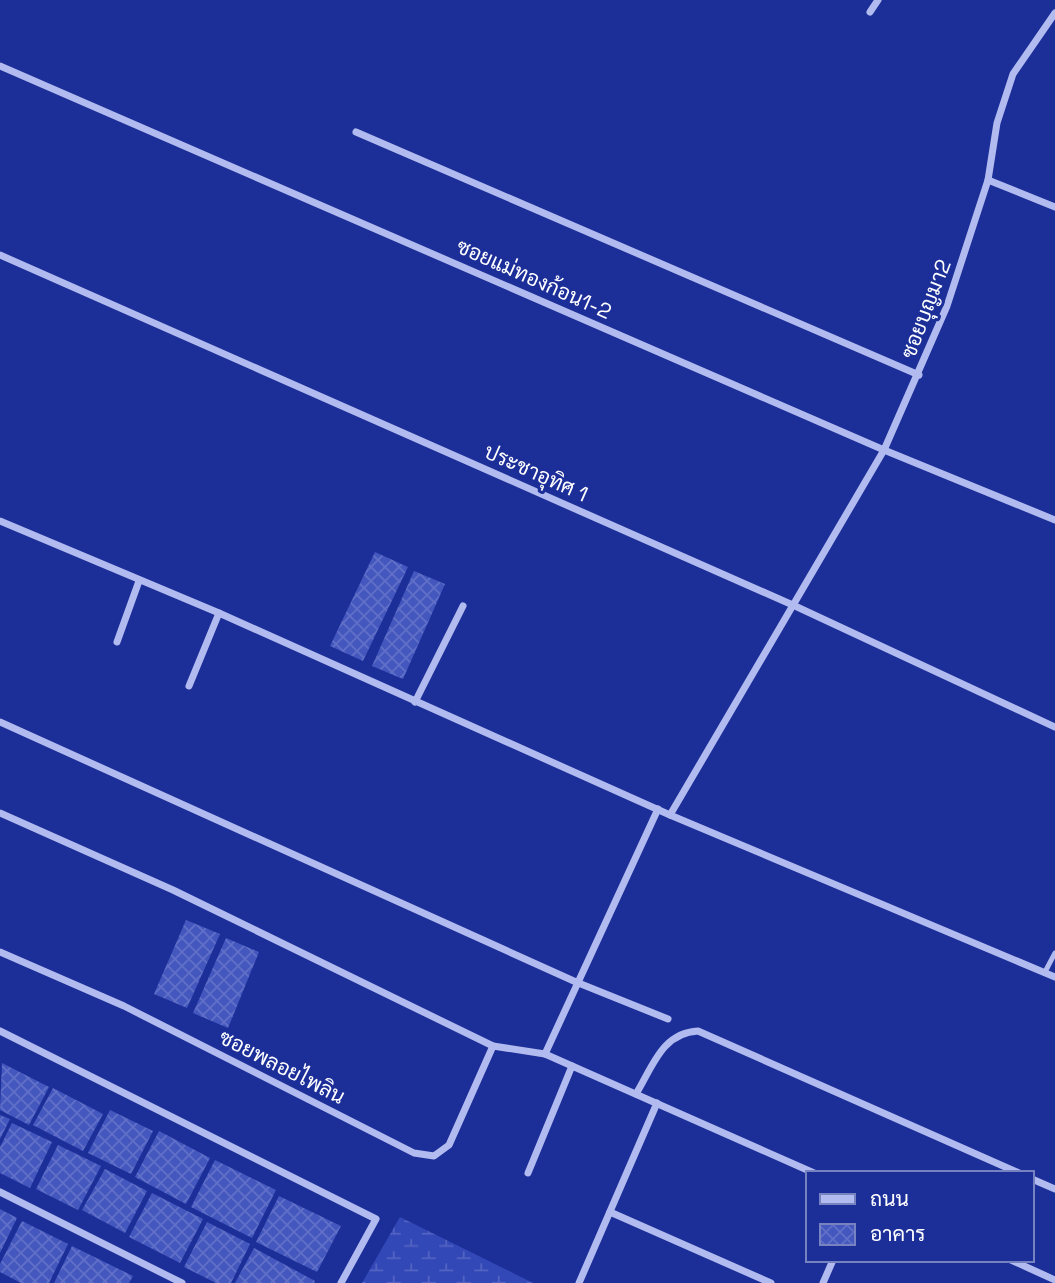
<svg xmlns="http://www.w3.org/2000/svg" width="1055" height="1283" viewBox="0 0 1055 1283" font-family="'Space Grotesk',Sarabun,sans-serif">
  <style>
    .wetland { fill: url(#wetland-marsh) }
    .building { fill: url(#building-cross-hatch) }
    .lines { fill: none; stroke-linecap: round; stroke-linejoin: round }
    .lane { stroke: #b1bbf0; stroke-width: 5 }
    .street { stroke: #b1bbf0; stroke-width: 7 }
    .labels { text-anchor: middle; stroke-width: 6; stroke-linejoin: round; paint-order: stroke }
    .street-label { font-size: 21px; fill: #fff; stroke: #1c2e98 }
  </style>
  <defs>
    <pattern id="wetland-marsh" width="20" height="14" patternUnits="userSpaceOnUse" patternTransform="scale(1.75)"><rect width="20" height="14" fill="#3348b7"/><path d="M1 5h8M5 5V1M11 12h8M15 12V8" fill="none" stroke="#5263c2"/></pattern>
    <pattern id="building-cross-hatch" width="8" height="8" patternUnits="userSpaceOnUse" patternTransform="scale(1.75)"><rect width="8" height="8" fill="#4457be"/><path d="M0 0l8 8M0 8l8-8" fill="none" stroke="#6070c8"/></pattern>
  </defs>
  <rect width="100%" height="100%" fill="#1c2e98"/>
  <polygon class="wetland" points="400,1217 533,1283 362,1283"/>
  <g class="building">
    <polygon points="375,552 408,567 363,661 330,646"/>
    <polygon points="414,571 445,584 403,679 372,666"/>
    <polygon points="186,920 220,934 187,1008 154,994"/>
    <polygon points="226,938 259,952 228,1028 193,1013"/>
    <polygon points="2,1063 49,1087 29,1125 0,1110"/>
    <polygon points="53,1088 103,1114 83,1151 33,1125"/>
    <polygon points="110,1110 153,1131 131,1174 88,1153"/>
    <polygon points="0,1115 10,1119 0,1139"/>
    <polygon points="12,1123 52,1142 30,1188 0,1173 0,1147"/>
    <polygon points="159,1131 210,1158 186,1204 135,1177"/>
    <polygon points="58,1145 101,1166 78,1210 36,1189"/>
    <polygon points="215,1160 276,1190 252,1238 191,1207"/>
    <polygon points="105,1169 147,1191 125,1233 82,1210"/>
    <polygon points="152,1193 203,1219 180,1263 129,1237"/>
    <polygon points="279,1196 341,1226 317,1272 256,1242"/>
    <polygon points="0,1209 17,1218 0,1253"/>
    <polygon points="22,1221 68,1244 49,1283 21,1283 0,1272 0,1264"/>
    <polygon points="207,1222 250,1244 231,1283 216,1283 184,1267"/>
    <polygon points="72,1246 133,1276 129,1283 54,1283"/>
    <polygon points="254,1248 315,1281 314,1283 235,1283"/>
  </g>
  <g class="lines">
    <polyline class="lane" points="1045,972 1055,953"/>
    <g class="street">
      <polyline points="870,12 878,0"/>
      <polyline points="0,66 884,450 1055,520"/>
      <polyline points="356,132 919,375"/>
      <polyline points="988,180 1055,207"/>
      <polyline points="0,255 795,606 1055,727"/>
      <polyline points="0,521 219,613 670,815 1055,977"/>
      <polyline points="117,642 139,581"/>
      <polyline points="189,686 219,613"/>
      <polyline points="415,702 463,606"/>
      <polyline points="0,722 576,982 668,1019"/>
      <polyline points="0,813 173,890 493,1046 545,1054 814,1173"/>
      <polyline points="670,815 884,450 947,306 988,180 997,123 1013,74 1055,13"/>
      <polyline points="0,952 124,1006 414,1153 434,1156 449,1145 493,1046"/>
      <polyline points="0,1031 376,1219 341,1283"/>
      <polyline points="545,1054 658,809"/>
      <path d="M 636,1094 C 653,1066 662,1033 698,1031 L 1019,1173"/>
      <polyline points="528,1173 572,1066"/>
      <polyline points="1032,1179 1055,1189"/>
      <polyline points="0,1192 182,1283"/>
      <polyline points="610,1212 771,1283"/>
      <polyline points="1011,1260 1055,1280"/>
      <polyline points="579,1283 657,1103"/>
      <polyline points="823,1283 833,1260"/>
    </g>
  </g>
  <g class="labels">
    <g class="street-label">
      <text transform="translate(534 279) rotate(24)" y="7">ซอยแม่ทองก้อน1-2</text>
      <text transform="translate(926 309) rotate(-69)" y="7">ซอยบุญมา2</text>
      <text transform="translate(536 473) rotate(24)" y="7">ประชาอุทิศ 1</text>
      <text transform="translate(282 1067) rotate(27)" y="7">ซอยพลอยไพลิน</text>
    </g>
  </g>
  <rect x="806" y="1171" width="228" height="91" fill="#1c2e98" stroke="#7782c1" stroke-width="2"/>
  <rect x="820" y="1194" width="35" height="10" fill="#b1bbf0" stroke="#7782c1" stroke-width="2"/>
  <text x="870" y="1206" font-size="21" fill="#ffffff">ถนน</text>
  <rect x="820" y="1224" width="35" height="21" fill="url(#building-cross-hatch)" stroke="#7782c1" stroke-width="2"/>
  <text x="870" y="1241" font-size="21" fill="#ffffff">อาคาร</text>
</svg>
